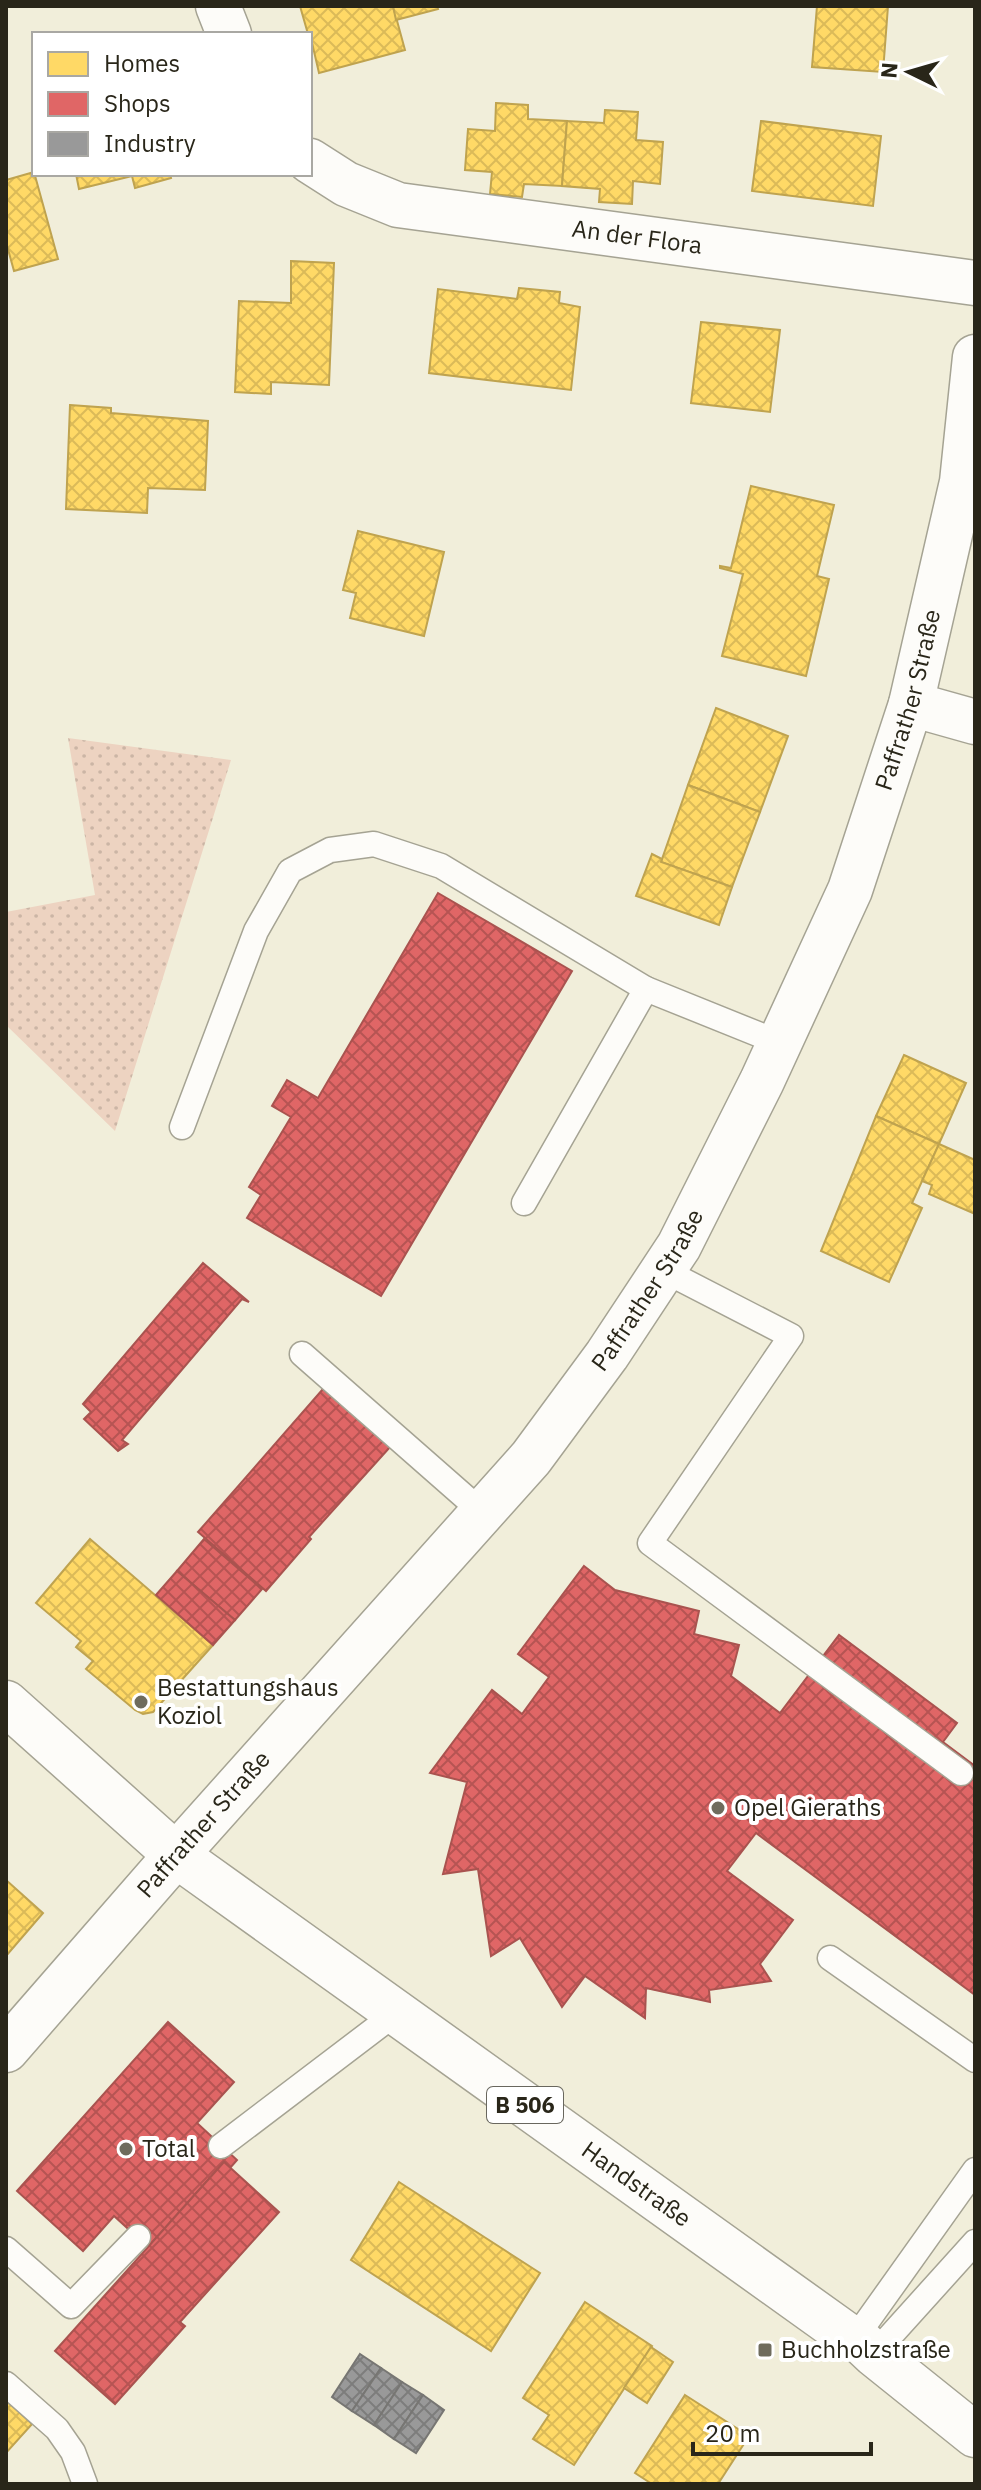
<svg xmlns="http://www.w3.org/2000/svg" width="981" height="2490" viewBox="0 0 981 2490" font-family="'IBM Plex Sans',sans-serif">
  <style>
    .grass { fill: url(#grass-dots) }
    .homes { fill: url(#homes-cross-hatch); stroke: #bfa34f; stroke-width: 2 }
    .shops { fill: url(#shops-cross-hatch); stroke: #a9534f; stroke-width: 2 }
    .industry { fill: url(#industry-cross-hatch); stroke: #777673; stroke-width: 2 }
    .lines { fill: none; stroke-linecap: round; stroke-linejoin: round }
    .service-casing { stroke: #a5a393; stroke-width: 27 }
    .minor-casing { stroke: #a5a393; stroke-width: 47 }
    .secondary-casing { stroke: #a5a393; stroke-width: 47 }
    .primary-casing { stroke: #a5a393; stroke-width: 47 }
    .service { stroke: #fdfcf9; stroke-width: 24 }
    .minor { stroke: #fdfcf9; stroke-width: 44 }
    .secondary { stroke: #fdfcf9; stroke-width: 44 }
    .primary { stroke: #fdfcf9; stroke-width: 44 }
    .poi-dot { fill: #6f6c5d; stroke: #fff; stroke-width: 3 }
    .labels { text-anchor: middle; stroke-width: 8; stroke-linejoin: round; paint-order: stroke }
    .shield { fill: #fff; stroke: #69675e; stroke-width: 2 }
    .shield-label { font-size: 22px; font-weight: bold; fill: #292619 }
    .street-label { font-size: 24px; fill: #292619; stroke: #fff }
    .poi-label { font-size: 24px; fill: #292619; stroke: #fff; text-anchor: start }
  </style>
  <defs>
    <pattern id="grass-dots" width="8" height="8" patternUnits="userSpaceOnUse" patternTransform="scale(2)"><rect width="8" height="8" fill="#edd3c1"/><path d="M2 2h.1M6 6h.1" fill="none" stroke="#cbb5a5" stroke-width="1.8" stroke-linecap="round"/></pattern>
    <pattern id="homes-cross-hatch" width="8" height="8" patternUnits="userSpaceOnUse" patternTransform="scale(2)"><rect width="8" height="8" fill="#ffd966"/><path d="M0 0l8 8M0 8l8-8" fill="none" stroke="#dbba58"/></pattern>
    <pattern id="shops-cross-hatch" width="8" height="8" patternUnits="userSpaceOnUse" patternTransform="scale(2)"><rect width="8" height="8" fill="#e06666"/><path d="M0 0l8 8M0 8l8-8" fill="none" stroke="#b65453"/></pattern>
    <pattern id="industry-cross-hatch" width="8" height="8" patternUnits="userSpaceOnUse" patternTransform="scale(2)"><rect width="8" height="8" fill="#999"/><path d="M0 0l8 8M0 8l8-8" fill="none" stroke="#7d7d7c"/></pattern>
  </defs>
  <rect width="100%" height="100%" fill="#f1eeda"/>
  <polygon class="grass" points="68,738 231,760 115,1131 6,1025 6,912 95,895"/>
  <g class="homes">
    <polygon points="300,6 393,6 405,50 319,73 310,34 308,34"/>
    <polygon points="393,6 437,6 438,9 396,20"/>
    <polygon points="817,6 888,6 883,72 812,67"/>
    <polygon points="496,103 528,105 528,119 567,121 562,186 524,184 522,197 490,194 492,172 465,170 468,129 495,131"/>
    <polygon points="605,110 638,112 636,140 663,142 660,184 633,181 632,204 599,202 600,189 562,186 567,121 604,123"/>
    <polygon points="761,121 881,136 873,206 752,191"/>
    <polygon points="34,172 58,259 14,271 6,242 6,180"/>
    <polygon points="76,174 170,174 171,178 135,188 132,176 79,189"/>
    <polygon points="291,261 334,263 329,385 271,382 271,394 235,392 239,301 291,303"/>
    <polygon points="519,288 560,292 559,303 580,307 571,390 429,373 438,289 517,299"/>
    <polygon points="701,322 780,330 770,412 691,403"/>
    <polygon points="70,405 111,408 111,413 208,421 205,490 148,488 147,513 66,509"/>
    <polygon points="751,486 834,505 817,576 829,579 806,676 722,656 743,574 720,568 720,566 731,568"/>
    <polygon points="358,531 444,552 424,636 350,618 356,593 343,590"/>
    <polygon points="716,708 788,736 760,812 688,785"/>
    <polygon points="688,785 760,812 732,887 661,862"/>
    <polygon points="652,854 662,859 661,862 732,887 719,925 636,896"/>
    <polygon points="904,1055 966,1083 939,1144 876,1116"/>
    <polygon points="876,1116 939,1144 912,1203 922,1208 889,1282 821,1251"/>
    <polygon points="939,1144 975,1160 975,1214 929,1194 932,1185 922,1181"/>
    <polygon points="90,1539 213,1645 153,1712 143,1714 135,1710 86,1669 93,1661 76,1647 81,1641 36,1603"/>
    <polygon points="6,1880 43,1913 6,1956"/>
    <polygon points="399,2182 540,2273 491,2351 351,2260"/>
    <polygon points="585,2302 652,2346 574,2465 533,2439 549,2415 523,2398"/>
    <polygon points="651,2347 673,2362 647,2403 624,2388"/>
    <polygon points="685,2395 749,2436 718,2484 652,2484 635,2473"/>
    <polygon points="6,2400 32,2424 6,2453"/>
  </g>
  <g class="shops">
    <polygon points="438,893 572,971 381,1296 247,1218 261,1195 249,1187 291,1117 272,1106 287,1080 318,1098"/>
    <polygon points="203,1263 249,1302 242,1299 122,1440 128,1444 118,1451 84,1419 91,1412 83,1404"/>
    <polygon points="323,1389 390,1447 309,1537 311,1539 266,1591 198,1532"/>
    <polygon points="204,1539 262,1589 235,1620 177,1571"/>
    <polygon points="584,1566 615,1590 699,1611 694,1634 739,1645 731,1676 780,1713 839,1635 957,1723 943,1742 975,1766 975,1995 756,1833 727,1871 793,1920 760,1964 771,1981 709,1990 710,2002 646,1988 645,2018 585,1976 562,2007 520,1938 491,1956 478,1869 443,1874 467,1782 430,1773 492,1690 522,1714 549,1677 518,1654"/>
    <polygon points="177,1571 235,1620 213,1645 156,1595"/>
    <polygon points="168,2022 234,2082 197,2123 237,2160 230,2168 224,2162 148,2247 114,2216 83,2251 17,2191"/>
    <polygon points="224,2162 279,2212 180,2322 185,2326 115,2404 55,2351"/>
  </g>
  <g class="industry">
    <polygon points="360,2354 381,2368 352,2411 332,2397"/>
    <polygon points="381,2368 402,2382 374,2425 352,2411"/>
    <polygon points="402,2382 423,2395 394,2439 374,2425"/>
    <polygon points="423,2395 444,2410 416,2453 394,2439"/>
  </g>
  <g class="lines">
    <defs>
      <g id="service">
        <polyline points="182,1127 256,931 290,871 330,850 374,844 441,866 646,989"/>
        <polyline points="524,1203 646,989 780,1043"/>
        <polyline points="663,1270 791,1336 650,1543 961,1773"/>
        <polyline points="302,1354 482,1512"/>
        <polyline points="830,1958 975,2060"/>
        <polyline points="221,2146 396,2013"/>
        <polyline points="6,2249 71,2306 138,2237"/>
        <polyline points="856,2337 975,2170"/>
        <polyline points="874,2354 975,2242"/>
        <polyline points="6,2384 57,2429 73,2452 85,2484"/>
      </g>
      <g id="minor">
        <polyline points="218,6 229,34"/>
        <path id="s1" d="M 310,161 L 346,184 L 398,205 L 975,283"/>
        <polyline points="911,704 975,722"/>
      </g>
      <g id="secondary">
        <path id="s2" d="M 6,2050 L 176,1855 L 531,1458 L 607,1355 L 679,1246 L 762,1081 L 850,890 L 911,704 L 962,482 L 975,357"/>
      </g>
      <g id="primary">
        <path id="s3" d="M 6,1703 L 176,1855 L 848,2336 L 856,2337 L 874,2354 L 975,2435"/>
      </g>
    </defs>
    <use href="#service" class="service-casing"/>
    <use href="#minor" class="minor-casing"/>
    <use href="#secondary" class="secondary-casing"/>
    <use href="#primary" class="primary-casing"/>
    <use href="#service" class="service"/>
    <use href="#minor" class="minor"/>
    <use href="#secondary" class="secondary"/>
    <use href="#primary" class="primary"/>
  </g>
  <g class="poi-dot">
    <circle cx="141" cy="1702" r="8"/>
    <circle cx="718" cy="1808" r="8"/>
    <circle cx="126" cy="2149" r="8"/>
    <rect x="757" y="2342" width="16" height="16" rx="4"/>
  </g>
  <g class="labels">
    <rect class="shield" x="487" y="2087" width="76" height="36" rx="6"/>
    <g class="shield-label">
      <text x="525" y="2113">B 506</text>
    </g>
    <g class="street-label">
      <text dy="8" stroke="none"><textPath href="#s1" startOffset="340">An der Flora</textPath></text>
      <text dy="8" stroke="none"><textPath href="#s2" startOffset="1644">Paffrather Straße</textPath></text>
      <text dy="8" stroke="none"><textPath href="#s2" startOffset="996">Paffrather Straße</textPath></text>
      <text dy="8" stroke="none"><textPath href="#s2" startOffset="300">Paffrather Straße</textPath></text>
      <text dy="8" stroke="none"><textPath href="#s3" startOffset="794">Handstraße</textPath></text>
    </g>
    <g class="poi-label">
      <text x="157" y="1696">Bestattungshaus<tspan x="157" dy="28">Koziol</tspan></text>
      <text x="734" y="1816">Opel Gieraths</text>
      <text x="142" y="2157">Total</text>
      <text x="781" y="2358">Buchholzstraße</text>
    </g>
  </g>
  <rect width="981" height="2490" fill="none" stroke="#292619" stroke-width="16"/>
  <rect x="32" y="32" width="280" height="144" fill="#ffffff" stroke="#a9a8a3" stroke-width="2"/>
  <rect x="48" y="52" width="40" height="24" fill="#ffd966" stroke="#a9a8a3" stroke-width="2"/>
  <text x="104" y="72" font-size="24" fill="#292619">Homes</text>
  <rect x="48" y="92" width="40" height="24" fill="#e06666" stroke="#a9a8a3" stroke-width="2"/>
  <text x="104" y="112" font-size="24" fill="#292619">Shops</text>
  <rect x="48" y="132" width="40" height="24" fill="#999999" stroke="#a9a8a3" stroke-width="2"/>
  <text x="104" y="152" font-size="24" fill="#292619">Industry</text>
  <g transform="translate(909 72) rotate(275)" stroke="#ffffff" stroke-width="6" paint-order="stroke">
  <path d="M0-6L14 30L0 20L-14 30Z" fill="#292619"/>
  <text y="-12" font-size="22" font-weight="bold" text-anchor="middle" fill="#292619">N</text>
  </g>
  <path d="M693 2442v12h178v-12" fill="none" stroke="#292619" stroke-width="4"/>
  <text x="705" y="2442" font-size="24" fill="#292619" stroke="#ffffff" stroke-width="6" paint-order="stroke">20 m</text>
</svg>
